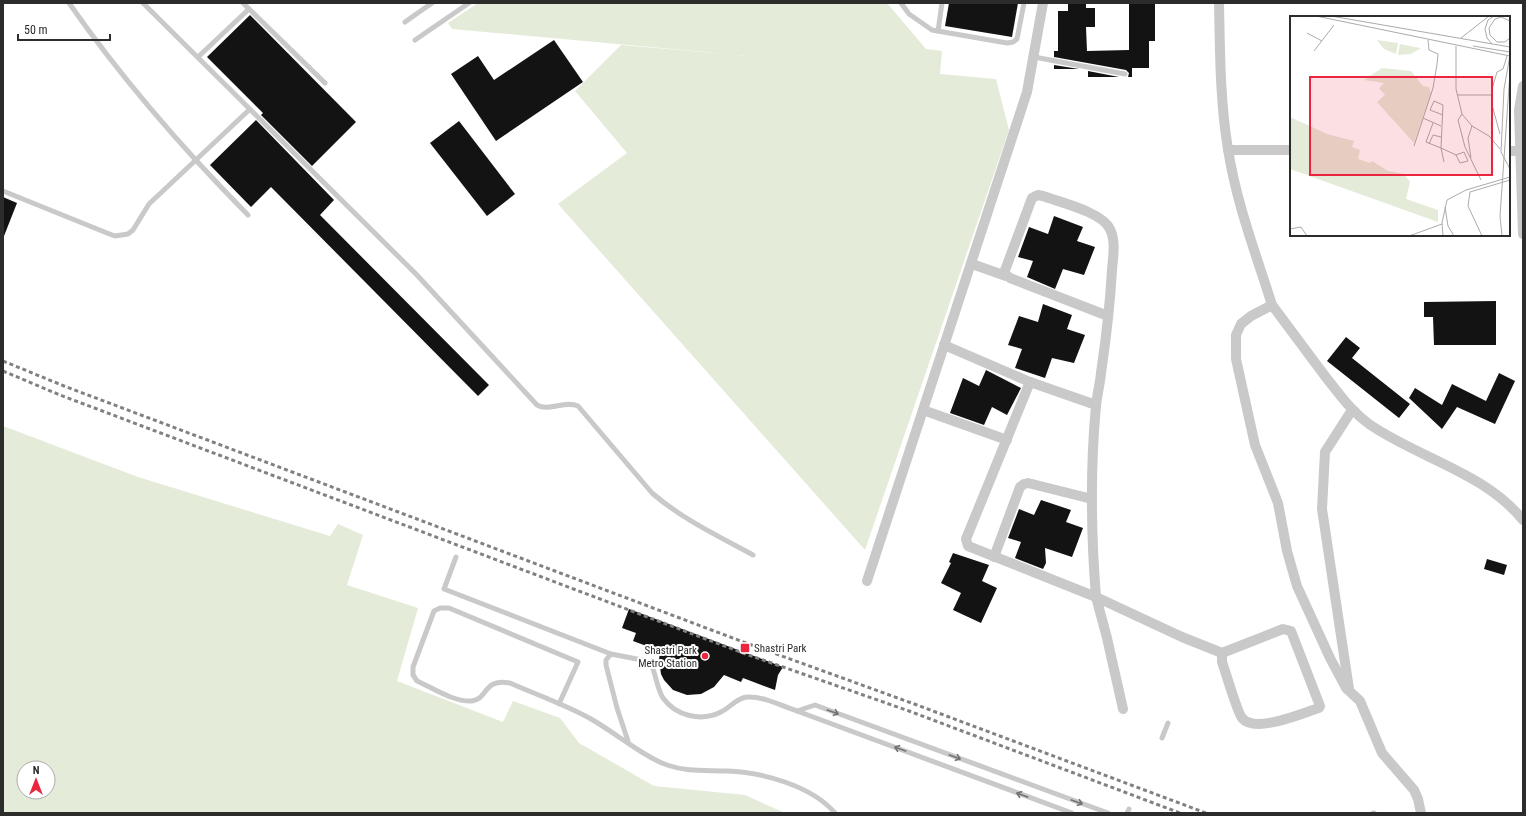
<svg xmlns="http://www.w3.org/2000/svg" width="1526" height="816" viewBox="0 0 1526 816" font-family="'Roboto Condensed',sans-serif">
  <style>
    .green { fill: #e4ebd9; fill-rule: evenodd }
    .building { fill: #131313 }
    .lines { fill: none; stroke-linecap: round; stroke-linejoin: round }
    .service { stroke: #c9c9c9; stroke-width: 5 }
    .minor { stroke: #c9c9c9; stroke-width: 10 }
    .rail { stroke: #818181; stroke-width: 3; stroke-dasharray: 4 3; stroke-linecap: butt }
    .oneway { stroke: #737373 }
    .poi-dot { fill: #ec253f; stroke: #fff; stroke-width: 1.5 }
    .labels { text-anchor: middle; stroke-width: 4; stroke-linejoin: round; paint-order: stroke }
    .poi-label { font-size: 11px; fill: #2c2c2c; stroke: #fff; text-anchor: start }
    .inset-road { fill: none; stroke: #ababab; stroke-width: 1 }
    .view { fill: #ec253f; fill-opacity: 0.15; stroke: #ec253f; stroke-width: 2 }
    .inset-edge { fill: none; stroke: #2c2c2c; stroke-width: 2 }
  </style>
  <rect width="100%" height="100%" fill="#fff"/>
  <g class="green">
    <polygon points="478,3 887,3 926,49 942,51 940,74 996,79 1009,130 865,550 558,204 627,153 575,91 621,45 749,56 452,29 448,23"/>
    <path d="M 3,426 L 138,477 L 330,536 L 338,524 L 363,535 L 347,585 L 418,608 L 397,681 L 503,722 L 513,701 L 560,718 L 579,743 L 654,786 L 745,795 L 785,813 L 3,813 ZM 24,768 L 48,768 L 48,792 L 24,792 Z"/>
  </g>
  <g class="building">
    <polygon points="949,3 1018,3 1012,37 945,26"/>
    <polygon points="1068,3 1086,3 1086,8 1095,8 1095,27 1086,27 1087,51 1129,50 1129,3 1155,3 1155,41 1149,41 1149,68 1132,68 1132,77 1128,77 1129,73 1126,70 1054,57 1054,51 1058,51 1058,11 1068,11"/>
    <polygon points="250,15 356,122 312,166 261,115 263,113 207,57"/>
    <polygon points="554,40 583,82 496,141 451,74 478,56 494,80"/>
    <polygon points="1054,65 1079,69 1054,69"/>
    <polygon points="1088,71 1119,77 1088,77"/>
    <polygon points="256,120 334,200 320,215 489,385 478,396 271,187 251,207 210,165"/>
    <polygon points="459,121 515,194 487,216 430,143"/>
    <polygon points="3,197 17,203 4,236 3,236"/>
    <polygon points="1054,216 1083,227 1077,241 1095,247 1084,275 1063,269 1055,289 1027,277 1033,261 1018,257 1029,227 1048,234"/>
    <polygon points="1496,301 1496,345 1434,345 1433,317 1424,317 1424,302"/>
    <polygon points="1043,304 1072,315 1067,329 1085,335 1074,363 1052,358 1045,378 1015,368 1022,349 1008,345 1019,316 1038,322"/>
    <polygon points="1346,337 1360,348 1352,358 1410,404 1399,418 1327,361"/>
    <polygon points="986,370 1021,388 1007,415 992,407 984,425 950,413 963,378 979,386"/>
    <polygon points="1499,373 1515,381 1495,424 1457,407 1442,429 1409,398 1415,388 1442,405 1452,384 1486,401"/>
    <polygon points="1041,500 1071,510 1066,522 1083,528 1072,557 1045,548 1046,563 1043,569 1015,558 1021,542 1008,538 1019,509 1034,515"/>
    <polygon points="953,553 989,565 982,581 997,588 981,623 953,610 961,593 941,583 951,563 949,562"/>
    <polygon points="1487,559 1507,565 1504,575 1484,569"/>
    <polygon points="629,609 783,667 778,675 775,690 743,678 741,682 724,675 714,687 701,694 687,695 673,690 664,680 661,674 659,660 660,651 633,641 636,633 622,628"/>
  </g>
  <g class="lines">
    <g class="service">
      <path d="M 69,3 C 122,79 183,149 248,215"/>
      <path d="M 143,3 L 416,274 L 537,405 C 549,412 565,400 578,406 L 652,493 C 682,519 718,536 753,555"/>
      <polyline points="243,3 325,83"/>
      <polyline points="901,3 909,14 932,30 1007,43 1013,42 1017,39 1024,3"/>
      <polyline points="405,22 432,3"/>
      <polyline points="938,31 942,3"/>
      <polyline points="415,40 469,3"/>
      <polyline points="198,57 249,9"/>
      <polyline points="1034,57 1125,74"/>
      <polyline points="3,191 107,233 115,236 128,234 133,230 149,204 249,110"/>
      <polyline points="456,557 444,589 611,654"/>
      <path d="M 559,704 L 578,662 L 449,608 L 440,608 L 434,611 L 413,667 L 413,675 L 417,681 C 433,688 453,702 472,701 C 488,699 483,678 510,683 C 537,695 566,705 591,719 C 614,732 644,757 667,765 C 687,772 706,770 727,771 C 762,772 812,786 835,813"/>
      <polyline points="797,711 815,705 1108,813"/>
      <polyline points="1162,738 1168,723"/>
      <path d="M 628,741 L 617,708 L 606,665 L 606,660 L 611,654 L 642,660 L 651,664 C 656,674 657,689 663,698 C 676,716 701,722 721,712 C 730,708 736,698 747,697 C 763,696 782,706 797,711 L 1072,813"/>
      <polyline points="1127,813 1129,809"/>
      <polyline points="1373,813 1374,813"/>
    </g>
    <g class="minor">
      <path d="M 1219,3 C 1220,52 1220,101 1228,149 C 1236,202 1256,254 1272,305 L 1251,316 L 1241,324 L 1236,335 L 1236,359 L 1255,445 L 1278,503 L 1287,551 L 1297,586 L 1330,658 L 1346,688 L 1360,701 L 1382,753 L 1414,790 L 1418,799 L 1421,813"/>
      <polyline points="1523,86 1519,110 1523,234"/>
      <polyline points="1228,150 1291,150"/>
      <polyline points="1509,151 1520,151"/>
      <polyline points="972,264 1006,276"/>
      <path d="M 1272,305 C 1291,330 1309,355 1328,380 C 1341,396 1352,412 1369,424 C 1418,458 1484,472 1523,520"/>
      <polyline points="944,345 1030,382 1096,405"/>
      <path d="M 1030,382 L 966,539 L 968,546 L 1096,597 C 1091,534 1090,470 1096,406 C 1097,395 1100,384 1101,373 C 1106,339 1110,305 1112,270 C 1113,257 1116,241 1110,229 C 1102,212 1059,202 1043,196 L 1038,195 L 1032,198 L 1004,273 L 1010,278 L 1108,316"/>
      <polyline points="923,410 1007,440"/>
      <polyline points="994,557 1020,487 1024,484 1028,483 1092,499"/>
      <polyline points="867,581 1027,92 1043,3"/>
      <polyline points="1349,689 1322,509 1325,452 1352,410"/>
      <path d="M 1123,709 L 1107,638 L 1096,597 L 1182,637 L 1222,653 L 1222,662 C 1226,673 1237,712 1242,718 C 1255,734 1302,713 1319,708 L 1320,706 L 1291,631 L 1283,629 L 1222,653"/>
    </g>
    <g class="rail">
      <polyline points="3,361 64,386 746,643 917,705 1206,813"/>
      <polyline points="3,371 60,395 743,653 909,711 1180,813"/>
    </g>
  </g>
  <defs><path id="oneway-shaft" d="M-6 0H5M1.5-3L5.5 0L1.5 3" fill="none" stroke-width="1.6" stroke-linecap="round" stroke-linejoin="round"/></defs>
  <g class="oneway">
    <use href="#oneway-shaft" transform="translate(833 712) rotate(20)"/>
    <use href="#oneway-shaft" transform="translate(900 749) rotate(-160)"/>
    <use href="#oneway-shaft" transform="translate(955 757) rotate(20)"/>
    <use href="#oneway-shaft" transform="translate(1022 795) rotate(-160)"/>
    <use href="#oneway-shaft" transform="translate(1077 802) rotate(20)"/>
  </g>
  <g class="poi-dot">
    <rect x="740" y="643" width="10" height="10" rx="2"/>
    <circle cx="705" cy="656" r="4"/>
  </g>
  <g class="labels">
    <g class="poi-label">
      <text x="754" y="652">Shastri Park</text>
      <text x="697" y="654" text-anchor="end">Shastri Park<tspan x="697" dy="13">Metro Station</tspan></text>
    </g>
  </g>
  <g transform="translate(1290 16)">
    <rect width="220" height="220" fill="#fff"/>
    <path d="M 87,24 L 108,27 L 106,38 L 94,33 ZM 110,28 L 130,32 L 131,32 L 121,38 L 108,39 ZM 92,52 L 121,55 L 133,70 L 139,71 L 141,77 L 124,127 L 87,86 L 95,79 L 89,72 L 94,67 L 74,64 ZM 0,101 L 37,118 L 64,125 L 62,131 L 70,134 L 68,143 L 80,147 L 82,145 L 98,155 L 114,158 L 120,166 L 116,183 L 148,194 L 148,206 L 0,153 Z" fill="#e4ebd9"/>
    <path class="inset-road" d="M 26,0 L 220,40M 41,0 L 220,31M 220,5 L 211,1 L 205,3 L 199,12 L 200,19 L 207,26 L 215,26 L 220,22M 17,17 L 32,25M 171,22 L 199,0M 202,28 L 197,22 L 195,13 L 198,4 L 204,0M 166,30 L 166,73 L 172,98 L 168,104 L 175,131 L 191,164M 183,30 L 220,36M 24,35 L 44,9M 220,39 L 214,73 L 211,136 L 220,153M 167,79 L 202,79M 172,98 L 182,110 L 199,120 L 210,133M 133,102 L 151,110M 220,102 L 220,144M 143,107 L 136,126 L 151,132 L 153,89 L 144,85 L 140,94 L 153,99M 210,118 L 202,89 L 202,73 L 207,56 L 213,53 L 217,40M 139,128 L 143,119 L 151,121M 124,130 L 143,72 L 147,48 L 148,38 L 139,34 L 138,24M 181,142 L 178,122 L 182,110M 154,146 L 151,132 L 166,139 L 170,147 L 178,145 L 174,136 L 166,139M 155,191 L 158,210 L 164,220M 0,213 L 11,211 L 17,220M 119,220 L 152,208M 153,220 L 152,207 L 157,184 L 176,174 L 220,161M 192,220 L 178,190 L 180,176 L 220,164M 212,220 L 210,200 L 220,56"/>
    <path class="view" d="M 20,61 L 202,61 L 202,159 L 20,159 Z"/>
    <rect width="220" height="220" class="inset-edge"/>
  </g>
  <rect width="1526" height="816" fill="none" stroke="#2c2c2c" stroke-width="8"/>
  <g transform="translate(36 780)"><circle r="19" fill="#ffffff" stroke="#ababab"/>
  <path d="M0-3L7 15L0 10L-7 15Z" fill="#ec253f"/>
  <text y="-6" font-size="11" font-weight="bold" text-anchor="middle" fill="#2c2c2c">N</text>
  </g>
  <path d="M18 34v6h92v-6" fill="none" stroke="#2c2c2c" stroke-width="2"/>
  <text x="24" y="34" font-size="12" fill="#2c2c2c" stroke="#ffffff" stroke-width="3" paint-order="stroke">50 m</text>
</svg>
